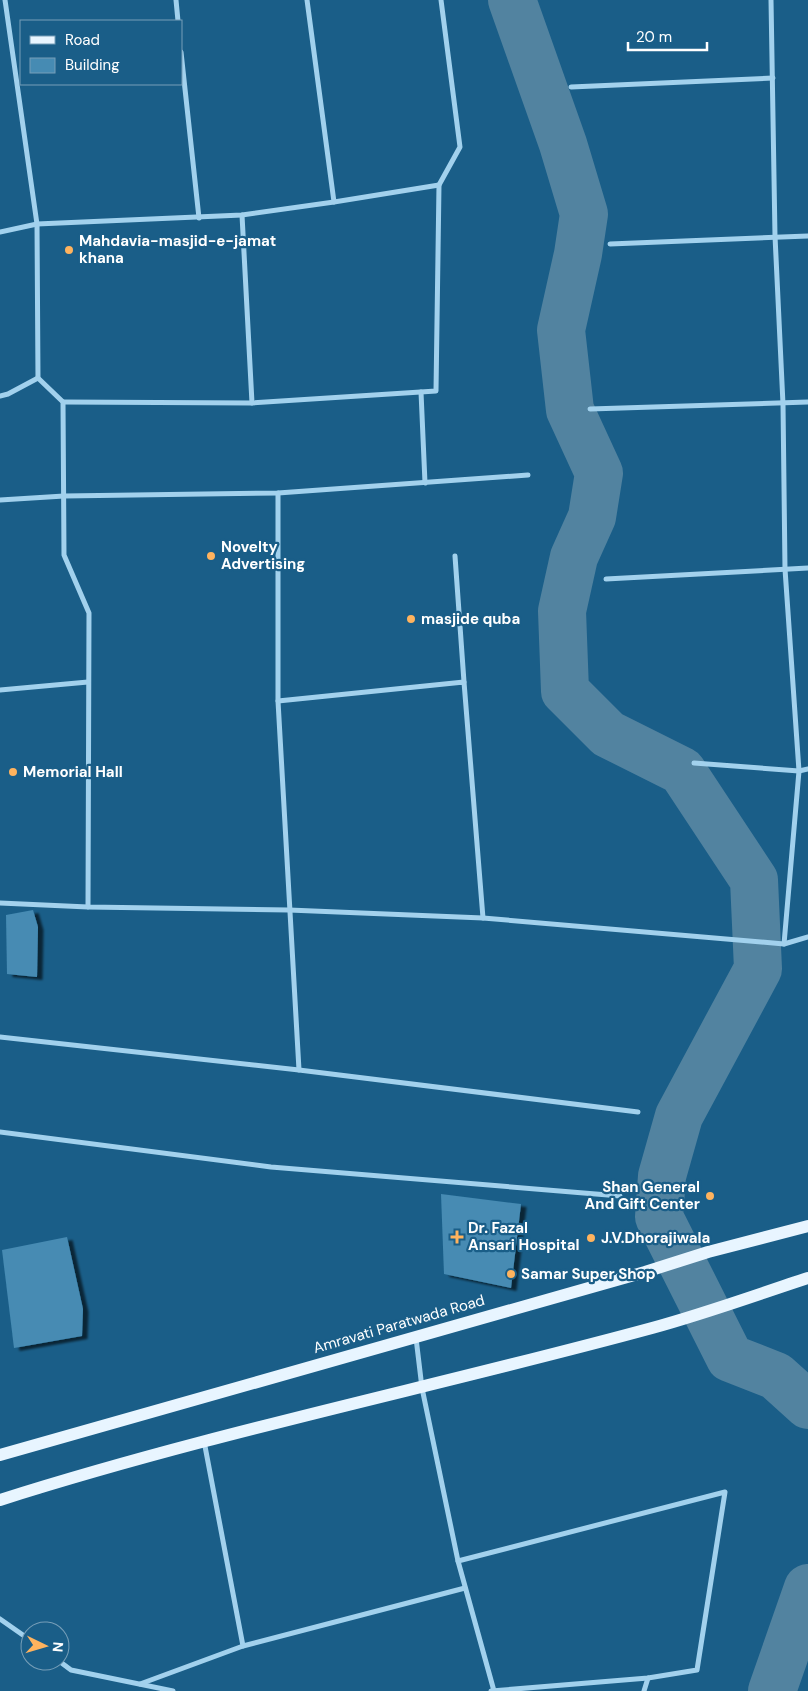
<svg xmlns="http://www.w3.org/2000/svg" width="808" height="1691" viewBox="0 0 808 1691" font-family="'DM Sans',sans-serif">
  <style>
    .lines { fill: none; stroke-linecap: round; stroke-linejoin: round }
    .river { stroke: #5283a0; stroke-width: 48 }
    .building { fill: #468bb3; filter: url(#shadow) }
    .minor { stroke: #a2d1ed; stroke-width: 5 }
    .primary { stroke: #e8f5ff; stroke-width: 12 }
    .poi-dot { fill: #ffb35e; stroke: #1a5e88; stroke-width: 2 }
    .labels { text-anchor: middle; stroke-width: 4.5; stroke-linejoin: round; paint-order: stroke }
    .poi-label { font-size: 15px; font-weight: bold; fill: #fff; stroke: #1a5e88; text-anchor: start }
    .street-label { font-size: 15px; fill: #fff; stroke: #1a5e88 }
  </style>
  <defs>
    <filter id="shadow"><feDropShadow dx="5.5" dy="3" stdDeviation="1" flood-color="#0009"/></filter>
  </defs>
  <rect width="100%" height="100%" fill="#1a5e88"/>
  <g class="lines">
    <g class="river">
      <polyline points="512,0 563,144 584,214 578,254 561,330 570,410 599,473 592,517 574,557 562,611 565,691 608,734 682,771 754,880 758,969 679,1116 662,1176 659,1217 730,1358 776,1376 808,1405"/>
      <polyline points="772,1691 808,1588"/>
    </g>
  </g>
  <g class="building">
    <polygon points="33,910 38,927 37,977 7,974 6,915"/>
    <polygon points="441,1194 521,1204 511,1288 444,1274"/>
    <polygon points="67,1237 83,1309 82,1336 14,1348 2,1250"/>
  </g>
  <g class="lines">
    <g class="minor">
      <polyline points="5,0 37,224 38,378 63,402 64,555 89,613 88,907"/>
      <polyline points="176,0 178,21"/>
      <polyline points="307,0 334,202"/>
      <polyline points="771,0 775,236 783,404 785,569 799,771 784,944"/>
      <polyline points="181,52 199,218"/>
      <polyline points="571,87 773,78"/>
      <polyline points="242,215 252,403"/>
      <polyline points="0,232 37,224 242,215 334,202 439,185"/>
      <polyline points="610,244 808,236"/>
      <polyline points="421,392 425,483"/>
      <polyline points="0,396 8,394 38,378"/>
      <polyline points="63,402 252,403 436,391 439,185 460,147 441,0"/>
      <polyline points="590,409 808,402"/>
      <polyline points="278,493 278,701 299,1070"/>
      <polyline points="0,500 64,496 278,493 528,475"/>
      <polyline points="455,556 464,682"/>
      <polyline points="606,579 808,568"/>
      <polyline points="0,690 88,682"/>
      <polyline points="278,701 464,682 483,918"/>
      <polyline points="694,763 799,771 808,769"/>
      <polyline points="0,903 88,907 289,910 483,918 784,944 808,937"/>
      <polyline points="0,1037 299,1070 638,1112"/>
      <polyline points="0,1132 271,1167 620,1196"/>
      <polyline points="416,1338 422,1388 458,1561 494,1691"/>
      <polyline points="458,1561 725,1492 697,1670 648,1678 491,1691"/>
      <polyline points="0,1619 30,1640"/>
      <polyline points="243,1646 465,1588"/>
      <polyline points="59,1661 71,1670 173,1691"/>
      <polyline points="140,1684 243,1646 204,1441"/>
      <polyline points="644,1691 648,1678"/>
    </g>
    <g class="primary">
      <polyline points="0,1455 645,1272 708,1252 808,1226"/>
      <path d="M 0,1500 C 214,1432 435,1387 652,1328 C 704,1314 756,1295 808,1278"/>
    </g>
  </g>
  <g class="poi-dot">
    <circle cx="69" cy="250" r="5"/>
    <circle cx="211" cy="556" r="5"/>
    <circle cx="411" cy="619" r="5"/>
    <circle cx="13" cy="772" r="5"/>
    <circle cx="710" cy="1196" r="5"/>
    <path d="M454.5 1229.5h5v5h5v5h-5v5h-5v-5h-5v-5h5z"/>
    <circle cx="591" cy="1238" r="5"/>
    <circle cx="511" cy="1274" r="5"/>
  </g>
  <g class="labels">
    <g class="poi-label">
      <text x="79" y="246">Mahdavia-masjid-e-jamat<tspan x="79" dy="17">khana</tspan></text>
      <text x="221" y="552">Novelty<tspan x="221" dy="17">Advertising</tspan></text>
      <text x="421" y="624">masjide quba</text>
      <text x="23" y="777">Memorial Hall</text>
      <text x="700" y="1192" text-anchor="end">Shan General<tspan x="700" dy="17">And Gift Center</tspan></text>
      <text x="468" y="1233">Dr. Fazal<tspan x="468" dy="17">Ansari Hospital</tspan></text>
      <text x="601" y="1243">J.V.Dhorajiwala</text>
      <text x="521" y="1279">Samar Super Shop</text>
    </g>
    <g class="street-label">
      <text transform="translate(399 1324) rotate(-16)" y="5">Amravati Paratwada Road</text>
    </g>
  </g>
  <rect x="20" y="20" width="162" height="65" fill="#1a5e88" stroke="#769eb8"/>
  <rect x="30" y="36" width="25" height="8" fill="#e8f5ff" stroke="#769eb8"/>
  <text x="65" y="45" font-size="15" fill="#ffffff">Road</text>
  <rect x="30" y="58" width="25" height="15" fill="#468bb3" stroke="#769eb8"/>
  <text x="65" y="70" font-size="15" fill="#ffffff">Building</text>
  <g transform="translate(45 1646) rotate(95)"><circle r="24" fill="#1a5e88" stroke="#769eb8"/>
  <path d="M0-4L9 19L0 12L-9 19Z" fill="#ffb35e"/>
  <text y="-8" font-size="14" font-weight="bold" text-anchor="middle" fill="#ffffff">N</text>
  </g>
  <path d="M628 42v8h79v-8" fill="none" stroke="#ffffff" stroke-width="2.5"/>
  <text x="636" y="42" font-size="15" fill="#ffffff" stroke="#1a5e88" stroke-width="4" paint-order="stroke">20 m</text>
</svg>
